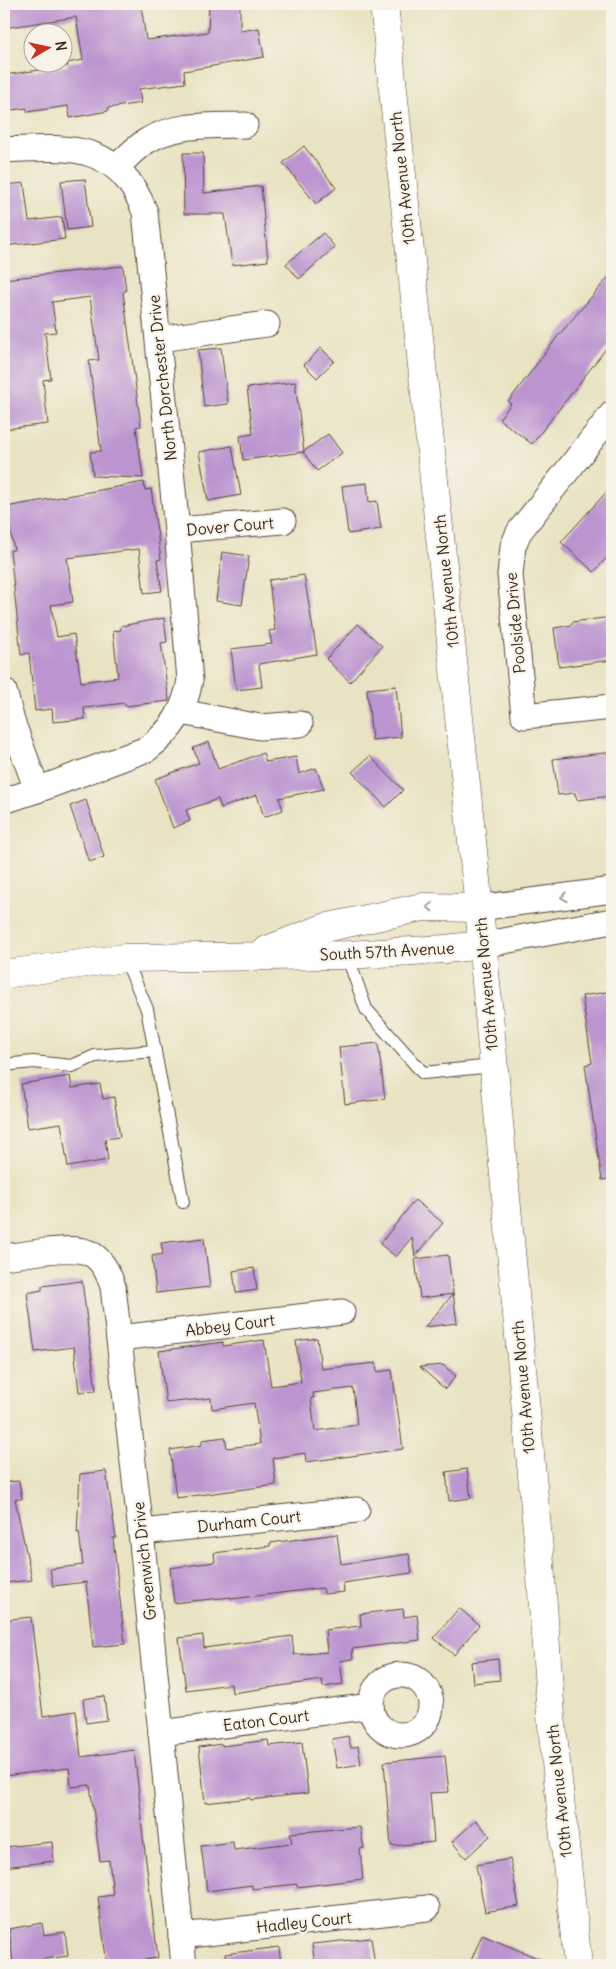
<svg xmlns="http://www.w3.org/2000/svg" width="616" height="1969" viewBox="0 0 616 1969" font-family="Delius,sans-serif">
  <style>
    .building { fill: #bc95d0; fill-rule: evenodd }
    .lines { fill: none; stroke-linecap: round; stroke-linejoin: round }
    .service-casing { stroke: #554637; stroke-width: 14 }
    .minor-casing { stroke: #554637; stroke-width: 27 }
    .tertiary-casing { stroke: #554637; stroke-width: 29 }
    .service { stroke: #fff; stroke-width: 12 }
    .minor { stroke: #fff; stroke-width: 25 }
    .tertiary { stroke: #fff; stroke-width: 28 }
    .oneway { stroke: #a79f9a }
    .labels { text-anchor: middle; stroke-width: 4.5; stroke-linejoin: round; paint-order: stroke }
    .street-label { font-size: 16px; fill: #3b2a1e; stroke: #f7f3e8 }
  </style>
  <rect width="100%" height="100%" fill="#f7f3e8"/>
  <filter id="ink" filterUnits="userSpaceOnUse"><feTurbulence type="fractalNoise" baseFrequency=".02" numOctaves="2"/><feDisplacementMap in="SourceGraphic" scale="10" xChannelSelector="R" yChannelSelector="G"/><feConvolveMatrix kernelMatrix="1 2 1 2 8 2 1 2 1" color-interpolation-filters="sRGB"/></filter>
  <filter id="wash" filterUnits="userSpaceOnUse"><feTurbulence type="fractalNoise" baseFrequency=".0096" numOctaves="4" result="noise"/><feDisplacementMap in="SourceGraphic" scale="20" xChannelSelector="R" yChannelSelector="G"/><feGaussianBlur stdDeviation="1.12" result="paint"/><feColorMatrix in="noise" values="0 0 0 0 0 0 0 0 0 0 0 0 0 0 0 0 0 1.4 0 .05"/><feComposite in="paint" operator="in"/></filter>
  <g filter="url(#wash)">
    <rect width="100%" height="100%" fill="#e9e3c3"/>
    <g id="blocks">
      <g class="building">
        <polygon points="4,4 141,4 146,40 208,32 209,4 240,4 240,31 259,28 264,57 184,71 185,83 139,89 141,103 108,108 108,111 70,118 68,106 27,112 27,108 4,111 4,75 68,66 67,63 83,60 76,17 4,28"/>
        <polygon points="304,146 336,188 316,204 283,163"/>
        <polygon points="183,153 203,153 204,193 261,186 268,261 232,265 225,214 184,214"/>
        <polygon points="85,179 91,227 67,230 61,181"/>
        <polygon points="24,183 29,221 62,217 65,239 4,246 4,185"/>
        <polygon points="323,233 335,247 299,279 286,264"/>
        <polygon points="123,266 126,291 123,292 141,426 136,427 143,478 93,476 90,452 101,451 89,361 99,360 90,297 52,302 56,332 45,333 51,379 43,380 48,424 4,429 4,279"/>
        <polygon points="612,273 612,341 532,444 499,419 511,404 508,402 558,336"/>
        <polygon points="221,348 228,404 204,407 198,350"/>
        <polygon points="321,348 334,361 317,378 304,365"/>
        <polygon points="295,382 304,452 243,460 240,436 253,434 247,388"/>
        <polygon points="328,434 342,453 317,471 303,452"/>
        <polygon points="232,446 241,495 208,501 199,452"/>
        <polygon points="144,482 145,490 151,489 161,559 157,560 162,591 144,593 139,549 67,558 73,602 51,605 57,637 74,634 81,682 118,677 113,631 121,630 121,626 164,618 167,642 161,643 169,701 125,706 125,703 84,708 85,719 53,722 52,709 35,711 29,653 21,655 10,550 14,550 6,507"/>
        <polygon points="367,483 369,502 377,501 381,529 348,534 342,486"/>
        <polygon points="612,486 612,552 594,572 561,542"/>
        <polygon points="222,552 249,556 242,605 216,601"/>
        <polygon points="304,575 317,654 259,664 262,687 236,690 231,649 272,644 269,631 275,630 269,580"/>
        <polygon points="612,617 612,660 559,667 554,628 572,625 572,622"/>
        <polygon points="358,624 382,646 350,682 326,659"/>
        <polygon points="396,686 401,737 372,740 367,689"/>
        <polygon points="209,742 218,769 263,753 266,762 296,757 299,774 316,768 324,789 279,798 283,810 264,817 257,795 221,808 218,799 186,810 190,821 173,828 155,779 199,763 193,748"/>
        <polygon points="612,752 612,796 577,800 575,793 558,795 553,759"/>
        <polygon points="370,756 403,790 386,807 352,772"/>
        <polygon points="86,800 104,857 89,862 70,806"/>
        <polygon points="612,991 612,1179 602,1180 585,1065 592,1063 582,996"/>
        <polygon points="378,1043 385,1099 345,1104 339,1047"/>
        <polygon points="70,1076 72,1088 100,1084 103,1099 114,1097 120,1137 105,1139 108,1160 68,1167 61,1123 28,1128 21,1084"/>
        <polygon points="415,1200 443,1223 415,1257 412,1237 396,1257 380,1244"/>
        <polygon points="204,1238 210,1287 156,1293 152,1256 163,1254 161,1243"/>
        <polygon points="448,1255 457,1323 425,1327 453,1294 420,1298 415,1259"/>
        <polygon points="254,1268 257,1290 236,1293 233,1271"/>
        <polygon points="82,1281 96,1391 79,1392 74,1347 35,1352 27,1293 42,1290 42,1286"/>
        <path d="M 317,1338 L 321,1369 L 376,1363 L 377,1372 L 392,1370 L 403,1449 L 306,1462 L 305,1453 L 273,1458 L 276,1485 L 176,1498 L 170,1450 L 202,1445 L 202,1440 L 225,1437 L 227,1448 L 260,1444 L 254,1403 L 212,1409 L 211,1398 L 166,1403 L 159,1351 L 223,1342 L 223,1346 L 264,1340 L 271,1386 L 301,1382 L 296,1341 ZM 353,1388 L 357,1425 L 315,1431 L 311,1398 L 314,1398 L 313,1393 Z"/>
        <polygon points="443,1365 456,1376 445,1389 420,1367"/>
        <polygon points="467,1469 471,1498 449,1501 446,1472"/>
        <polygon points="106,1471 116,1538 113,1538 125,1644 93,1647 86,1582 53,1586 50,1569 83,1565 79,1532 77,1533 80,1474"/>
        <polygon points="19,1481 22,1499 15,1499 32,1580 4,1583 4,1482"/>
        <polygon points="337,1534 341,1564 409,1554 412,1573 343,1583 344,1592 324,1594 323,1588 231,1599 231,1597 174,1603 170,1568 215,1562 214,1553 270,1546 270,1543"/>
        <polygon points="459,1608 479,1625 454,1655 434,1638"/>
        <polygon points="403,1609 404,1617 417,1615 420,1640 352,1649 353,1659 340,1661 343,1684 323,1687 322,1680 232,1693 231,1684 186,1690 179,1638 203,1635 204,1648 292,1636 294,1655 327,1652 325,1630 361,1626 360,1614"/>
        <polygon points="31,1617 43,1716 76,1711 81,1757 134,1750 142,1820 141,1820 158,1958 107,1965 98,1897 113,1895 109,1860 100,1861 90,1785 71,1787 69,1768 4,1776 4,1620"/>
        <polygon points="498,1659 500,1680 473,1683 471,1662"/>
        <polygon points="104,1696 107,1720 86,1723 83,1699"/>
        <polygon points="348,1736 351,1748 358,1746 361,1764 337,1768 332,1739"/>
        <polygon points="268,1740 269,1746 302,1742 308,1793 251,1800 250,1798 205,1803 199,1747 222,1744 222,1746"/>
        <polygon points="445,1756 449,1792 430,1793 434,1842 391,1846 384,1762"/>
        <polygon points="476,1820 490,1836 466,1858 452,1842"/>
        <polygon points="360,1827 364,1848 360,1849 363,1879 297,1887 297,1884 252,1889 252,1885 207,1891 201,1846 233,1842 234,1850 292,1843 290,1833"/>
        <polygon points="52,1842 54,1861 4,1867 4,1847"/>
        <polygon points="510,1859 519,1906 485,1912 476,1865"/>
        <polygon points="42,1923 44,1935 65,1932 68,1956 13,1963 9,1929"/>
        <polygon points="482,1935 554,1965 469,1965"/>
        <polygon points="371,1938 375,1965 315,1965 312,1944"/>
        <polygon points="279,1947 281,1965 226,1965 225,1954"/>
      </g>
    </g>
  </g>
  <g filter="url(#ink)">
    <use href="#blocks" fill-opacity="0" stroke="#554637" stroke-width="1"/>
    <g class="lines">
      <defs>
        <g id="service">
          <polyline points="347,955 366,1009 423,1073 493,1066"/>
          <polyline points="125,958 147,1009 183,1202"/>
          <polyline points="4,1065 33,1062 72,1066 95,1056 155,1051"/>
        </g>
        <g id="minor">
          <path d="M 4,150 C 68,147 118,141 145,212 L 177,530 L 190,680 C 185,710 172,731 147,749 L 37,790 L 4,801"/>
          <path d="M 116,168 C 125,159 134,149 145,142 C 175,123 211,126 245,125"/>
          <polyline points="159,339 267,324"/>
          <polyline points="612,414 519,532 513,546 510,575 524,716 612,707"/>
          <polyline points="177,530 283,521"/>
          <polyline points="4,691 12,721 37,790"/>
          <polyline points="181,712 260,727 300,724"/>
          <polyline points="479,908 612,890"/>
          <polyline points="482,945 612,921"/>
          <path d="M 4,1257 C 18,1255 32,1253 47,1251 C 83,1247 101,1248 113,1287 L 141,1532 L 184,1965"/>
          <polyline points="119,1338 342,1312"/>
          <polyline points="141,1532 357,1510"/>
          <circle cx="401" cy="1705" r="30"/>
          <polyline points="161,1733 371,1706"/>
          <polyline points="181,1936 427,1908"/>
        </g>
        <g id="tertiary">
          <polyline points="384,4 479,908 539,1550 551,1716 578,1965"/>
          <polyline points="267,950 324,928 423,907 479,908"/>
          <polyline points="4,974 125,958 347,955 445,949 482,945"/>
        </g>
      </defs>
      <use href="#service" class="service-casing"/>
      <use href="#minor" class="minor-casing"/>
      <use href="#tertiary" class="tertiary-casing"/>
      <use href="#service" class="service"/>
      <use href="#minor" class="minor"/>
      <use href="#tertiary" class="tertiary"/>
    </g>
    <defs><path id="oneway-chevron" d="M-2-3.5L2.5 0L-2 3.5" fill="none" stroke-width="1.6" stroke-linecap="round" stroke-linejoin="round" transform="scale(1.25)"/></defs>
    <g class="oneway">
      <use href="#oneway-chevron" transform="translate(564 897) rotate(172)"/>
      <use href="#oneway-chevron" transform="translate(430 907) rotate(180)"/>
    </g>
  </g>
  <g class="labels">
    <g class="street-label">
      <text transform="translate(402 178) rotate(-96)" y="6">10th Avenue North</text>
      <text transform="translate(162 378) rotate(-96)" y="6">North Dorchester Drive</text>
      <text transform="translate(230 526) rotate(-5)" y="6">Dover Court</text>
      <text transform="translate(446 581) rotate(-96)" y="6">10th Avenue North</text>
      <text transform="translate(515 623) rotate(-95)" y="6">Poolside Drive</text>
      <text transform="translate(387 951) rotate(-3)" y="6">South 57th Avenue</text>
      <text transform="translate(486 984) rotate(-95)" y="6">10th Avenue North</text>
      <text transform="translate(230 1325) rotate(-7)" y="6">Abbey Court</text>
      <text transform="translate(523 1387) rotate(-95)" y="6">10th Avenue North</text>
      <text transform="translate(249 1521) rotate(-6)" y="6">Durham Court</text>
      <text transform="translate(144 1561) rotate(-96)" y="6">Greenwich Drive</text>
      <text transform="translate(266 1720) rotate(-7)" y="6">Eaton Court</text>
      <text transform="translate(559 1791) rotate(-96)" y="6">10th Avenue North</text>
      <text transform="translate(304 1922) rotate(-6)" y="6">Hadley Court</text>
    </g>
  </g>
  <rect width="616" height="1969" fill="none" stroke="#f7f3e8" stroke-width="20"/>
  <g transform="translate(48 48) rotate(81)"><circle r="24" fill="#f7f3e8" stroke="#aca397"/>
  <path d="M0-4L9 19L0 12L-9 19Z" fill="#c8321e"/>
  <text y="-8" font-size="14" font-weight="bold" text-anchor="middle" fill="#3b2a1e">N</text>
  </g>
</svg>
